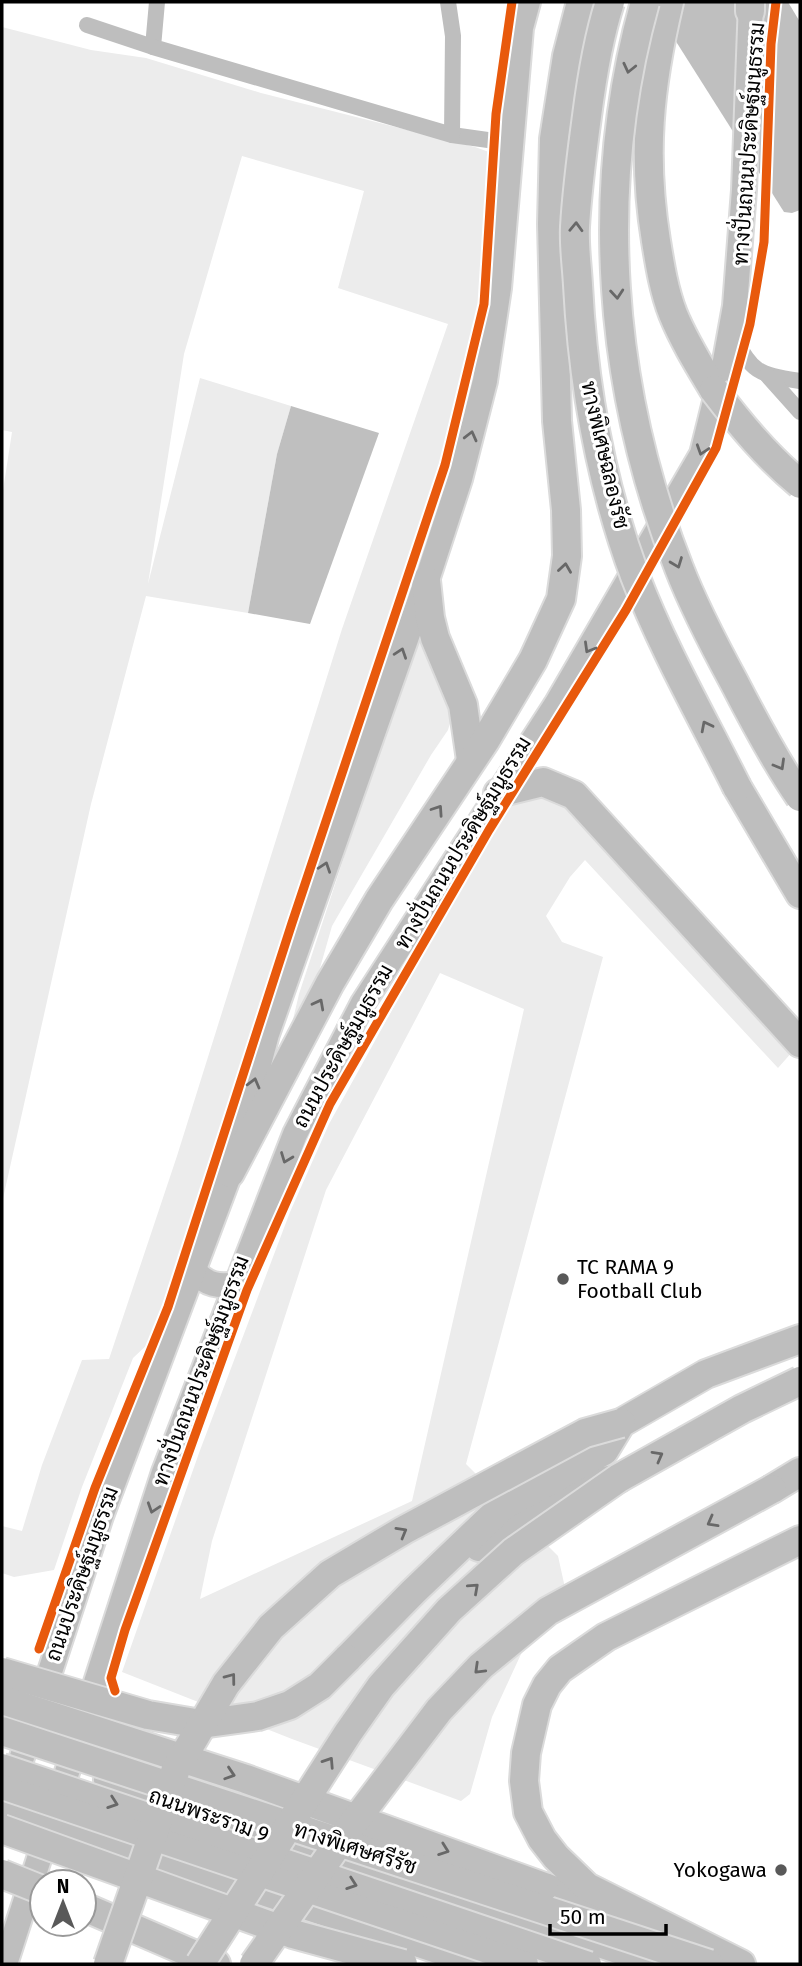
<svg xmlns="http://www.w3.org/2000/svg" width="802" height="1966" viewBox="0 0 802 1966" font-family="'Fira Sans',Sarabun,sans-serif">
  <style>
    .green { fill: #ececec; fill-rule: evenodd }
    .water { fill: #bfbfbf }
    .lines { fill: none; stroke-linecap: round; stroke-linejoin: round }
    .primary-casing { stroke: #dbdbdb; stroke-width: 28 }
    .motorway-casing { stroke: #dbdbdb; stroke-width: 32 }
    .minor { stroke: #bebebe; stroke-width: 16 }
    .primary { stroke: #bebebe; stroke-width: 24 }
    .motorway { stroke: #bebebe; stroke-width: 28 }
    .primary-bridge-casing { stroke: #dbdbdb; stroke-width: 28; stroke-linecap: butt }
    .motorway-bridge-casing { stroke: #dbdbdb; stroke-width: 32; stroke-linecap: butt }
    .primary-bridge { stroke: #bebebe; stroke-width: 24 }
    .motorway-bridge { stroke: #bebebe; stroke-width: 28 }
    .cycleway-casing { stroke: #fff; stroke-width: 13 }
    .cycleway { stroke: #e8590c; stroke-width: 9 }
    .oneway { stroke: #686868 }
    .poi-dot { fill: #595959; stroke: #fff; stroke-width: 2.5 }
    .labels { text-anchor: middle; stroke-width: 6; stroke-linejoin: round; paint-order: stroke }
    .street-label { font-size: 21px; fill: #000; stroke: #fff }
    .poi-label { font-size: 21px; fill: #000; stroke: #fff; text-anchor: start }
  </style>
  <rect width="100%" height="100%" fill="#fff"/>
  <g class="green">
    <polygon points="2,27 91,50 146,58 261,93 475,147 489,152 481,303 442,462 319,830 220,1139 149,1343 133,1358 82,1487 54,1570 14,1577 2,1573 2,1526 22,1531 42,1465 82,1360 109,1359 177,1156 342,629 448,324 338,288 364,191 242,156 184,354 148,584 200,378 291,406 277,454 248,613 146,596 91,804 2,1203 2,497 12,432 2,430"/>
    <polygon points="419,629 455,705 448,730 431,755 332,926 318,975 291,1028 299,994"/>
    <path d="M 552,793 L 574,805 L 793,1051 L 778,1068 L 585,860 L 570,877 L 546,916 L 562,942 L 603,957 L 466,1464 L 558,1556 L 569,1606 L 522,1652 L 492,1717 L 470,1794 L 461,1801 L 292,1739 L 122,1672 L 199,1453 L 290,1212 L 329,1124 L 428,945 L 512,803 ZM 440,973 L 524,1009 L 412,1501 L 200,1599 L 212,1541 L 326,1190 Z"/>
  </g>
  <g class="water">
    <polygon points="651,2 788,2 800,22 800,210 792,213 784,212"/>
    <polygon points="291,406 379,433 310,624 248,613 277,454"/>
  </g>
  <g class="lines">
    <defs>
      <g id="primary">
        <path d="M 194,1271 C 207,1285 218,1287 237,1284"/>
        <polyline points="106,1780 656,1964"/>
        <polyline points="2,1806 476,1964"/>
        <polyline points="2,1818 101,1516 230,1173 267,1034 429,574 460,479 485,381 499,288 521,28 528,2"/>
        <polyline points="5,1964 164,1472 295,1134 363,1003 557,703 702,454 725,361 735,306 744,190 751,2"/>
      </g>
      <g id="motorway">
        <path d="M 669,2 C 649,87 642,155 656,241 C 660,266 664,291 673,314 C 684,341 699,365 714,390"/>
        <polyline points="750,11 750,2"/>
        <polyline points="426,581 430,618 435,638 463,705 471,760"/>
        <polyline points="737,787 800,894"/>
        <polyline points="498,793 543,782 574,795 800,1043"/>
        <polyline points="230,1173 330,983 379,900 485,741 533,660 561,599 567,556 566,510 557,421 552,224 554,139 567,56 581,2"/>
        <polyline points="772,1489 800,1472"/>
        <polyline points="479,1547 564,1489 619,1478"/>
        <polyline points="347,1659 413,1592 503,1506 604,1451 621,1423 706,1374 800,1339"/>
        <polyline points="544,1887 604,1909"/>
        <polyline points="84,1907 216,1964"/>
        <polyline points="741,1964 587,1887 556,1857 542,1839 528,1812 524,1781 526,1753 537,1705 547,1685 560,1669 606,1637 800,1540"/>
      </g>
    </defs>
    <use href="#primary" class="primary-casing"/>
    <use href="#motorway" class="motorway-casing"/>
    <g class="minor">
      <polyline points="157,2 153,47 452,135 510,143"/>
      <polyline points="448,2 453,36 452,135"/>
      <polyline points="87,25 153,47"/>
      <path d="M 730,331 C 754,372 752,373 800,381"/>
      <polyline points="767,375 800,412"/>
    </g>
    <use href="#primary" class="primary"/>
    <use href="#motorway" class="motorway"/>
    <defs>
      <g id="primary-bridge">
        <polyline points="2,1766 589,1964"/>
        <polyline points="2,1787 526,1964"/>
      </g>
      <g id="motorway-bridge">
        <path d="M 610,2 C 598,39 592,77 587,116 C 582,153 577,190 575,227 C 574,246 577,266 578,285 C 583,383 601,484 635,576 C 663,649 702,717 737,787"/>
        <path d="M 645,2 C 593,188 608,388 679,568 C 694,607 714,645 734,682 C 754,721 775,761 800,797"/>
        <path d="M 714,390 C 740,424 767,457 800,484"/>
        <polyline points="2,1672 148,1715 201,1724 258,1716 290,1705 320,1686 347,1659"/>
        <polyline points="2,1700 246,1779 544,1887"/>
        <polyline points="2,1731 709,1964"/>
        <polyline points="2,1829 293,1934 403,1964"/>
        <polyline points="2,1874 42,1890"/>
        <polyline points="108,1964 176,1769 226,1684 271,1627 330,1574 404,1530 585,1433 621,1423"/>
        <polyline points="200,1964 348,1733 381,1686 449,1610 513,1552 619,1478 742,1409 800,1381"/>
        <polyline points="254,1964 345,1834 439,1710 481,1666 548,1611 772,1489"/>
      </g>
    </defs>
    <use href="#primary-bridge" class="primary-bridge-casing"/>
    <use href="#motorway-bridge" class="motorway-bridge-casing"/>
    <use href="#primary-bridge" class="primary-bridge"/>
    <use href="#motorway-bridge" class="motorway-bridge"/>
    <defs>
      <g id="cycleway">
        <polyline points="39,1649 95,1488 168,1307 292,923 445,465 484,304 496,114 512,2"/>
        <polyline points="115,1691 111,1678 125,1630 247,1290 330,1104 489,830 626,610 716,448 750,324 764,242 771,44 776,2"/>
      </g>
    </defs>
    <use href="#cycleway" class="cycleway-casing"/>
    <use href="#cycleway" class="cycleway"/>
  </g>
  <defs><path id="oneway-chevron" d="M-2-3.5L2.5 0L-2 3.5" fill="none" stroke-width="1.6" stroke-linecap="round" stroke-linejoin="round" transform="scale(1.75)"/></defs>
  <g class="oneway">
    <use href="#oneway-chevron" transform="translate(629 68) rotate(103)"/>
    <use href="#oneway-chevron" transform="translate(576 227) rotate(-88)"/>
    <use href="#oneway-chevron" transform="translate(617 294) rotate(85)"/>
    <use href="#oneway-chevron" transform="translate(471 436) rotate(-76)"/>
    <use href="#oneway-chevron" transform="translate(702 450) rotate(108)"/>
    <use href="#oneway-chevron" transform="translate(677 563) rotate(69)"/>
    <use href="#oneway-chevron" transform="translate(565 568) rotate(-82)"/>
    <use href="#oneway-chevron" transform="translate(589 648) rotate(120)"/>
    <use href="#oneway-chevron" transform="translate(401 653) rotate(-71)"/>
    <use href="#oneway-chevron" transform="translate(706 726) rotate(-117)"/>
    <use href="#oneway-chevron" transform="translate(780 765) rotate(60)"/>
    <use href="#oneway-chevron" transform="translate(438 810) rotate(-56)"/>
    <use href="#oneway-chevron" transform="translate(325 867) rotate(-71)"/>
    <use href="#oneway-chevron" transform="translate(319 1004) rotate(-62)"/>
    <use href="#oneway-chevron" transform="translate(254 1083) rotate(-75)"/>
    <use href="#oneway-chevron" transform="translate(286 1158) rotate(111)"/>
    <use href="#oneway-chevron" transform="translate(658 1456) rotate(-29)"/>
    <use href="#oneway-chevron" transform="translate(153 1508) rotate(108)"/>
    <use href="#oneway-chevron" transform="translate(712 1522) rotate(151)"/>
    <use href="#oneway-chevron" transform="translate(402 1532) rotate(-30)"/>
    <use href="#oneway-chevron" transform="translate(474 1588) rotate(-42)"/>
    <use href="#oneway-chevron" transform="translate(479 1669) rotate(136)"/>
    <use href="#oneway-chevron" transform="translate(231 1678) rotate(-53)"/>
    <use href="#oneway-chevron" transform="translate(329 1762) rotate(-57)"/>
    <use href="#oneway-chevron" transform="translate(230 1774) rotate(18)"/>
    <use href="#oneway-chevron" transform="translate(113 1803) rotate(19)"/>
    <use href="#oneway-chevron" transform="translate(444 1850) rotate(20)"/>
    <use href="#oneway-chevron" transform="translate(352 1884) rotate(19)"/>
  </g>
  <g class="poi-dot">
    <circle cx="563" cy="1279" r="7"/>
    <circle cx="781" cy="1870" r="7"/>
  </g>
  <g class="labels">
    <g class="street-label">
      <text transform="translate(749 144) rotate(-86)" y="7">ทางปั่นถนนประดิษฐ์มนูธรรม</text>
      <text transform="translate(605 455) rotate(77)" y="7">ทางพิเศษฉลองรัช</text>
      <text transform="translate(463 843) rotate(-59)" y="7">ทางปั่นถนนประดิษฐ์มนูธรรม</text>
      <text transform="translate(343 1046) rotate(-61)" y="7">ถนนประดิษฐ์มนูธรรม</text>
      <text transform="translate(201 1371) rotate(-70)" y="7">ทางปั่นถนนประดิษฐ์มนูธรรม</text>
      <text transform="translate(82 1574) rotate(-71)" y="7">ถนนประดิษฐ์มนูธรรม</text>
      <text transform="translate(209 1815) rotate(19)" y="7">ถนนพระราม 9</text>
      <text transform="translate(355 1848) rotate(18)" y="7">ทางพิเศษศรีรัช</text>
    </g>
    <g class="poi-label">
      <text x="577" y="1274">TC RAMA 9<tspan x="577" dy="24">Football Club</tspan></text>
      <text x="767" y="1877" text-anchor="end">Yokogawa</text>
    </g>
  </g>
  <rect width="802" height="1966" fill="none" stroke="#000000" stroke-width="7"/>
  <g transform="translate(63 1903)"><circle r="33" fill="#ffffff" stroke="#999999" stroke-width="2"/>
  <path d="M0-5L12 26L0 18L-12 26Z" fill="#595959"/>
  <text y="-10" font-size="19" font-weight="bold" text-anchor="middle" fill="#000000">N</text>
  </g>
  <path d="M550 1924v10h116v-10" fill="none" stroke="#000000" stroke-width="3.5"/>
  <text x="560" y="1924" font-size="21" fill="#000000" stroke="#ffffff" stroke-width="5" paint-order="stroke">50 m</text>
</svg>
